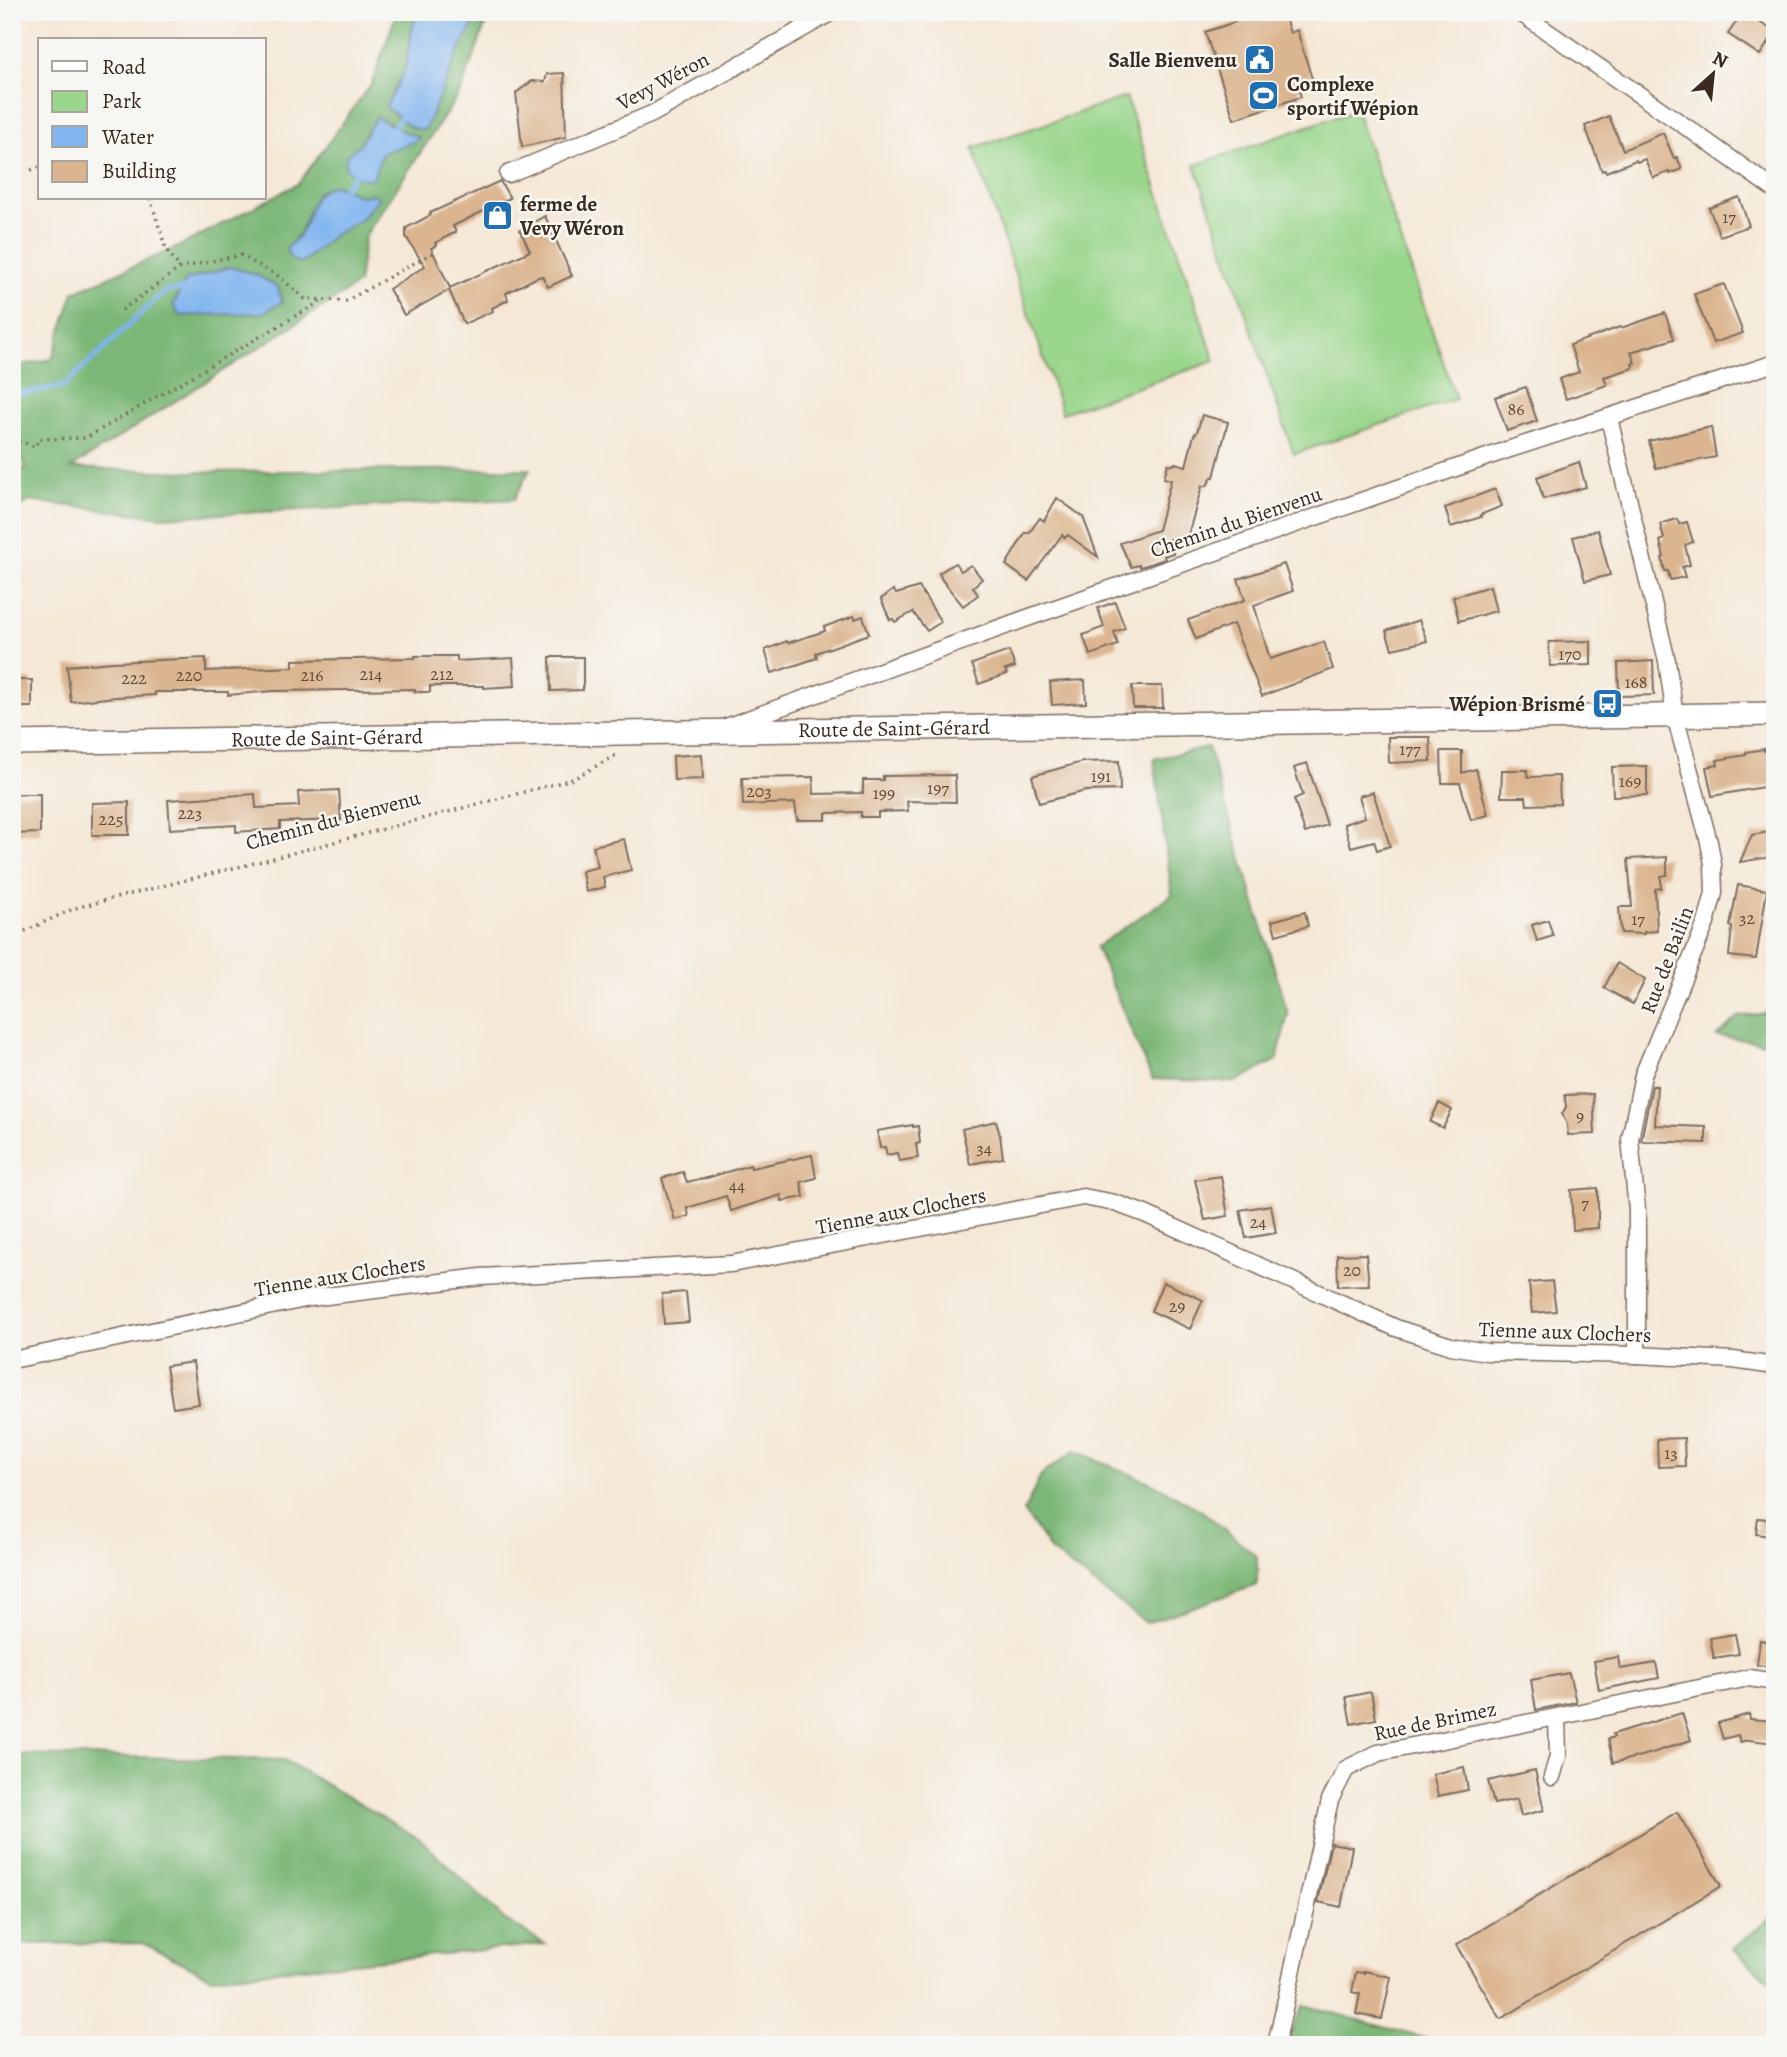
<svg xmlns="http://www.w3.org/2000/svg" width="1787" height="2057" viewBox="0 0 1787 2057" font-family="Alegreya,serif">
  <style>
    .green { fill: #9ad68b; stroke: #6a8054; stroke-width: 2 }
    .forest { fill: #7bb777; stroke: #5b704a; stroke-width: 2; fill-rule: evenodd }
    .water { fill: #81b5ef; stroke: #5e7086; stroke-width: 2 }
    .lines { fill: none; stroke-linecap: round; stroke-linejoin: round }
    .stream { stroke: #81b5ef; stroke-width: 5 }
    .building { fill: #dbb58f }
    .minor-casing { stroke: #7c6c5f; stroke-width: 19 }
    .secondary-casing { stroke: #7c6c5f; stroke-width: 26 }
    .path { stroke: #7c6c5f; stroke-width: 3.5; stroke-dasharray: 2 5; stroke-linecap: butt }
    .minor { stroke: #fff; stroke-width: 16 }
    .secondary { stroke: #fff; stroke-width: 23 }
    .labels { text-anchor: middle; stroke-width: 5; stroke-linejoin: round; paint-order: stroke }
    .number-label { font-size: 18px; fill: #634d3a }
    .poi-label { font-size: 21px; font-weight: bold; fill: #3b2a1e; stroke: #f6f6f2; text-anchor: end }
    .street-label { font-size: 21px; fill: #3b2a1e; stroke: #f6f6f2 }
  </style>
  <rect width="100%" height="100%" fill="#f6f6f2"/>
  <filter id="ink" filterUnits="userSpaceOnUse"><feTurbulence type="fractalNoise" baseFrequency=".0143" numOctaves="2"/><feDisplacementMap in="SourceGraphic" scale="14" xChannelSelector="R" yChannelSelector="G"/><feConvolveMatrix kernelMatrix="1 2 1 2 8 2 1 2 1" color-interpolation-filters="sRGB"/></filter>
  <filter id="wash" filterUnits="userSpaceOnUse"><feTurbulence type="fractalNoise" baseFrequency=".00686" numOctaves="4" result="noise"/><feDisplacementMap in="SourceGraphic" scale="28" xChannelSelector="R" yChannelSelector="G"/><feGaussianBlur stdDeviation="1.57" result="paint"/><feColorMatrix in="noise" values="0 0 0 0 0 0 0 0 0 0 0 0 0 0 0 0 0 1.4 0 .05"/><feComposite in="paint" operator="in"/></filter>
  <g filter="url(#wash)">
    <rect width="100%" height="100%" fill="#f5e8d7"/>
    <g class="green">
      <polygon points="1126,97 1215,361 1062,413 973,148"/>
      <polygon points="1356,110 1456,399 1294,454 1195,165"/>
    </g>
    <g class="forest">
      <path d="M 397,12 L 418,12 L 413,26 L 405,69 L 386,107 L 432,113 L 456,57 L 478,15 L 480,12 L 490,12 L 461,91 L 365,236 L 358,284 L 71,468 L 188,472 L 530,469 L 514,499 L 162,517 L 30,501 L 12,512 L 12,473 L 26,468 L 21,456 L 12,451 L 12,367 L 52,359 L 74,292 L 180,246 L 298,184 L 372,83 ZM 390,123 L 415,141 L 381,153 L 348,154 ZM 335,185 L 361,196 L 373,194 L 360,220 L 334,235 L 303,262 L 292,242 L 299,235 L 317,193 Z"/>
      <polygon points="1208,747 1288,1014 1277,1060 1235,1082 1152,1079 1096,947 1172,895 1154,759"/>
      <polygon points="1775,1012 1775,1044 1717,1036 1738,1017"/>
      <polygon points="1075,1451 1154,1484 1202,1511 1257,1556 1257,1585 1146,1623 1051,1551 1024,1511 1041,1475"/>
      <polygon points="12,1755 284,1760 420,1839 504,1919 545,1944 211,1977 143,1943 12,1944"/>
      <polygon points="1775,1914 1775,1984 1770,1982 1733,1949"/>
      <polygon points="1304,2005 1448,2045 1285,2045"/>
    </g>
    <g class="water">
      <polygon points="418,12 480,12 456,57 425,130 412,128 386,107 405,69 413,26"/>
      <path d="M 376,117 C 391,124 402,133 419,137 L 416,141 L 382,153 L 373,179 L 361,179 L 347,170 L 345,162 L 348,154 L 359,145 Z"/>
      <path d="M 335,185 L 361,196 L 373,194 L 379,198 L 360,220 L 334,235 L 303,262 L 297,262 L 290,258 L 286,249 C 290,244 297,239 301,232 C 311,214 310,189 335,185 Z"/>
      <polygon points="230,267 257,275 278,287 282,302 263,313 180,316 173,305 186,280"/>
    </g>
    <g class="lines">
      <g class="stream">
        <polyline points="390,131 404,114"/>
        <polyline points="340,194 357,171"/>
        <polyline points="12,395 64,386 165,291 188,289"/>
      </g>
    </g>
    <g id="blocks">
      <g class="building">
        <polygon points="1245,12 1283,12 1290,33 1297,30 1313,82 1298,87 1301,97 1234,119 1205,32 1235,22 1233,16"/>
        <polygon points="1743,12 1775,32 1760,55 1728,34"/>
        <polygon points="564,73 566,137 522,147 516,93 532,81 545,82 547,74"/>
        <polygon points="1609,116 1623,150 1663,133 1674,158 1677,157 1682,169 1670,174 1669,172 1653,178 1645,159 1637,162 1636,160 1606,172 1605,170 1602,171 1585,126"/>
        <polygon points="500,181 510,198 453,226 456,232 435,243 437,245 431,248 450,288 530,251 520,230 545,216 572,276 548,287 542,276 536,278 506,293 508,300 492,308 493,311 464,324 449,290 404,315 389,289 425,266 406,237 406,228 431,215 430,213"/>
        <polygon points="1739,197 1749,226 1720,236 1709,208"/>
        <polygon points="1724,284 1743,333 1713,343 1694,294"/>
        <polygon points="1665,313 1674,339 1631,352 1635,363 1632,364 1633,368 1604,377 1607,385 1566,399 1559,379 1579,372 1570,345 1620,327 1621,328"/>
        <polygon points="1526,387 1537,421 1507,431 1495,397"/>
        <polygon points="1202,415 1228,422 1214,477 1212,477 1207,486 1202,486 1186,542 1169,539 1173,553 1164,556 1165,559 1140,567 1139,565 1131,567 1120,543 1158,530 1171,480 1164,478 1168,464 1174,465 1175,463 1186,466 1194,435 1197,432"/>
        <polygon points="1711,427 1716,457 1656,468 1649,441"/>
        <polygon points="1579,462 1586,487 1543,499 1537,477"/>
        <polygon points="1495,489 1502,506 1480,515 1481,517 1451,527 1445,508"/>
        <polygon points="1057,498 1083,517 1098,557 1068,535 1065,538 1062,535 1028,581 1006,565 1025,533 1029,533 1040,518 1044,521"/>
        <polygon points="1677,519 1679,524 1687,522 1693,542 1685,545 1690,565 1682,567 1685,577 1670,580 1668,571 1665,571 1662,558 1664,557 1660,541 1664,539 1660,524"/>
        <polygon points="1598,530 1610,575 1585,581 1573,537"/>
        <polygon points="955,563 961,571 971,565 982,579 973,587 978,595 963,606 942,580 939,573"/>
        <polygon points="1284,564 1293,591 1254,605 1270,659 1324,642 1333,669 1262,696 1233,624 1196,639 1188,620 1245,600 1238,579"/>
        <polygon points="1490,586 1496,611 1459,621 1453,597"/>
        <polygon points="919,587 941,622 927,631 913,612 895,622 893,619 890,620 881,599 893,590 896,594"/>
        <polygon points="1115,602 1125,628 1114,632 1118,645 1090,655 1083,635 1104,627 1098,608"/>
        <polygon points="854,616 855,619 863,616 869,634 816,653 817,658 772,673 765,650 787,641 788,643 825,631 824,627"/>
        <polygon points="1419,620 1427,641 1392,649 1386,631"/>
        <polygon points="1591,641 1591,665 1550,666 1549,642"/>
        <polygon points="1009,651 1015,667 1005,670 1007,674 979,684 972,664"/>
        <polygon points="415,656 457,656 457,661 513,658 515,686 484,688 484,686 430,686 430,692 415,692 415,689 273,691 228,695 228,692 155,692 155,695 116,697 71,702 67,666 113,662 206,658 206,671 293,667 293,660 415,658"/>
        <polygon points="550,657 583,657 583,690 551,691"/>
        <polygon points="1653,661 1654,695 1619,696 1618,663"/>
        <rect x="12" y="680" width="20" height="27"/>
        <polygon points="1085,680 1086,703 1052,705 1050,682"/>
        <polygon points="1132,686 1162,686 1163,708 1133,708"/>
        <polygon points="1388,737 1430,737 1431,761 1389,763"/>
        <polygon points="1764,749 1764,751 1772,749 1775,764 1775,785 1712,796 1706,767 1718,765 1717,760 1746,755 1746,752"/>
        <polygon points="1441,751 1462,751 1462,773 1476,769 1488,815 1471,820 1460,783 1442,783"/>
        <polygon points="702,754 703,779 674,780 673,756"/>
        <polygon points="1119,761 1120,790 1086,791 1039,803 1032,776 1082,762"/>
        <polygon points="1307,763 1327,825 1305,833 1294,799 1303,795 1294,768"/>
        <polygon points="1647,766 1647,795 1613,796 1612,767"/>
        <polygon points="1502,770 1527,770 1528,777 1559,776 1560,804 1527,805 1526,797 1501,797"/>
        <polygon points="955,775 956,802 907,801 908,811 878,812 878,817 861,817 861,812 826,813 826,820 797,820 795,803 743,805 742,778 813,777 814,794 863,793 863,780 883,780 883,776"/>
        <polygon points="339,790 341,820 280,822 280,829 236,832 236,825 170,829 168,800 255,794 256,808 299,806 298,792"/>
        <polygon points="1373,792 1390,846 1377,850 1374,841 1351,847 1344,824 1365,817 1359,796"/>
        <polygon points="12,794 40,794 40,833 12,834"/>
        <polygon points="129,802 129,835 92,835 92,803"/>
        <polygon points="1775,831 1775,854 1771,855 1771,857 1740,862 1752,835"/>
        <polygon points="624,839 631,870 603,877 605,887 586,892 582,871 598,867 593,846"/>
        <polygon points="1667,857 1667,875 1661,876 1661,888 1655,889 1657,931 1644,932 1644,934 1621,933 1619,907 1632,907 1628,859"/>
        <polygon points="1738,885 1767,890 1756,959 1729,956 1732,927 1730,926"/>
        <polygon points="1305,912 1308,926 1276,935 1272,921"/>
        <polygon points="1548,920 1553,936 1537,941 1532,925"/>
        <polygon points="1617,963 1645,980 1633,1004 1604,988"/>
        <polygon points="1652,1086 1657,1086 1655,1125 1706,1127 1706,1143 1641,1141"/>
        <polygon points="1593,1094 1595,1134 1568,1135 1567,1124 1562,1114 1566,1107 1565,1095"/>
        <polygon points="1439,1103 1452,1110 1443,1128 1430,1122"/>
        <polygon points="996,1121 1000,1135 1003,1158 970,1164 962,1129"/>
        <polygon points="913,1125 913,1127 918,1126 920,1143 916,1144 918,1158 899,1161 897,1153 887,1155 885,1147 880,1148 877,1131"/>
        <polygon points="812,1155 816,1178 801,1182 804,1197 782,1201 781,1195 731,1211 726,1196 687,1208 689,1216 675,1220 662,1178 683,1172 687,1182 699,1179 700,1180 750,1165 751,1168"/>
        <polygon points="1221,1176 1228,1216 1205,1220 1195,1180"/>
        <polygon points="1598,1188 1598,1228 1573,1230 1571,1190"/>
        <polygon points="1271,1205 1276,1233 1246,1238 1240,1210"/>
        <polygon points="1366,1254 1369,1285 1338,1286 1337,1255"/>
        <polygon points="1552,1281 1556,1311 1532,1313 1529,1283"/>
        <polygon points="1163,1282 1203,1300 1190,1329 1151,1311"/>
        <polygon points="686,1292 689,1322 664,1324 662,1294"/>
        <polygon points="193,1362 199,1404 173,1408 166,1366"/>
        <polygon points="1684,1438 1685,1466 1658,1467 1657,1439"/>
        <polygon points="1758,1518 1775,1520 1775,1537 1756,1534"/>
        <polygon points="1735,1634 1739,1654 1714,1658 1710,1638"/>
        <polygon points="1760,1640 1775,1643 1775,1667 1757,1665"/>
        <polygon points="1618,1657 1620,1669 1656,1663 1659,1678 1599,1690 1594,1661"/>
        <polygon points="1569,1673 1576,1702 1536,1710 1531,1680"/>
        <polygon points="1371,1692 1376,1719 1351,1724 1346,1697"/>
        <polygon points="1682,1713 1691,1740 1649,1754 1613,1763 1608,1739 1614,1737 1613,1734"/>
        <polygon points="1749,1714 1750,1719 1775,1721 1775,1743 1748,1740 1740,1742 1738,1735 1723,1739 1718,1723"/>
        <polygon points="1464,1767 1468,1790 1438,1796 1433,1774"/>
        <polygon points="1535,1770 1544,1810 1521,1816 1517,1799 1494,1804 1488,1781"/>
        <polygon points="1677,1812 1721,1886 1501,2019 1456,1945"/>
        <polygon points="1331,1843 1352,1847 1341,1907 1318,1902"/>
        <polygon points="1364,1971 1391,1977 1382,2019 1356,2014 1360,1994 1352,1992 1356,1972 1364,1973"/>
      </g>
    </g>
  </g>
  <g filter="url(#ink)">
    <use href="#blocks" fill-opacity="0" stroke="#7c6c5f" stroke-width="2"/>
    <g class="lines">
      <defs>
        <g id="minor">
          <polyline points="1519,12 1692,131 1775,190"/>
          <polyline points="508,174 652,114 832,12"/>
          <polyline points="1609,418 1667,661 1675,716 1709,842 1713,864 1714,893 1706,923 1643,1075 1630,1139 1637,1210 1637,1355"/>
          <polyline points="726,727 1030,617 1507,450 1775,363"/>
          <polyline points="12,1360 310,1298 481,1277 731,1264 1083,1197 1115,1203 1145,1214 1396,1328 1451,1346 1487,1352 1637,1355 1733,1360 1775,1366"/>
          <polyline points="1552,1777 1558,1756 1557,1717"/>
          <polyline points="1276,2045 1330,1800 1346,1769 1378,1753 1749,1678 1775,1682"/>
        </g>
        <g id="secondary">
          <path id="s1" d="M 12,743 L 1775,714"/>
        </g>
      </defs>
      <use href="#minor" class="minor-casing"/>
      <use href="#secondary" class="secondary-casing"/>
      <g class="path">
        <polyline points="31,170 40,167"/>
        <polyline points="150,198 166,249 180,268"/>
        <polyline points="122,310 180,268 240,255 280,277 305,299 346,301 434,252"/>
        <polyline points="12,438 35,447 39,439 86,438 323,300"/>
        <polyline points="12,937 75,908 262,861 573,779 618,754"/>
      </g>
      <use href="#minor" class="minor"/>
      <use href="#secondary" class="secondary"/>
    </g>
  </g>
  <defs>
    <symbol id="civic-square" viewBox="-11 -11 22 22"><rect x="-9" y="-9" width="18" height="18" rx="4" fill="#1f6fb2" stroke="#f6f6f2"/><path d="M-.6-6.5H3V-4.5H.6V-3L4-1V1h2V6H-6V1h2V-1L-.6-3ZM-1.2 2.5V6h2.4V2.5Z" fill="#fff"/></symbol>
    <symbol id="stadium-square" viewBox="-11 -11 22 22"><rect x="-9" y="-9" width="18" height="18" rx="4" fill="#1f6fb2" stroke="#f6f6f2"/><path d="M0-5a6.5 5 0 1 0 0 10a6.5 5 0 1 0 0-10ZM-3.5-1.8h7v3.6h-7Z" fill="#fff"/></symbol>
    <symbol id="shop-square" viewBox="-11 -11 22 22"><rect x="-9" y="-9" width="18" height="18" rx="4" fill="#1f6fb2" stroke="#f6f6f2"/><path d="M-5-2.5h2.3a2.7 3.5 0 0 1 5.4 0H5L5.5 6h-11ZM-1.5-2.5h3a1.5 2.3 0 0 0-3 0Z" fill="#fff"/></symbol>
    <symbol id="bus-square" viewBox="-11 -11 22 22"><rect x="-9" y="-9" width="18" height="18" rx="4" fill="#1f6fb2" stroke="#f6f6f2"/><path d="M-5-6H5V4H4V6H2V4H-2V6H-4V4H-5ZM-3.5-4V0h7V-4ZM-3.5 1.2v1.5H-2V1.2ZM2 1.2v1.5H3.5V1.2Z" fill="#fff"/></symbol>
  </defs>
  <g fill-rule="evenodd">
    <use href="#civic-square" x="1242" y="42" width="35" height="35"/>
    <use href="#stadium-square" x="1246" y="78" width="35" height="35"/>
    <use href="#shop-square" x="480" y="198" width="35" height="35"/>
    <use href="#bus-square" x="1590" y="686" width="35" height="35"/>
  </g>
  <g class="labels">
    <g class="number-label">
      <text x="1729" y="223">17</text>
      <text x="1516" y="415">86</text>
      <text x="1570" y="660">170</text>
      <text x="371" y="680">214</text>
      <text x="442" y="680">212</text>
      <text x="189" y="681">220</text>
      <text x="312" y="681">216</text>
      <text x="134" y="684">222</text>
      <text x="1636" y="688">168</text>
      <text x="1410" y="755">177</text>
      <text x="1101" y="782">191</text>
      <text x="1630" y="787">169</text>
      <text x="938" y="794">197</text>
      <text x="759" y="797">203</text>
      <text x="884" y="799">199</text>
      <text x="190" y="819">223</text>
      <text x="111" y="825">225</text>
      <text x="1747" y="924">32</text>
      <text x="1638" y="925">17</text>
      <text x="1580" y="1122">9</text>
      <text x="984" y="1154">34</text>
      <text x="737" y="1191">44</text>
      <text x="1585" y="1209">7</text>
      <text x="1258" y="1228">24</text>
      <text x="1352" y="1276">20</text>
      <text x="1177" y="1312">29</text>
      <text x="1671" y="1459">13</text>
    </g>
    <g class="poi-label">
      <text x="1237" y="67">Salle Bienvenu</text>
      <text x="1287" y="91" text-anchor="start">Complexe<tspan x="1287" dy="24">sportif Wépion</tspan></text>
      <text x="520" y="211" text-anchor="start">ferme de<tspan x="520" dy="24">Vevy Wéron</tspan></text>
      <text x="1585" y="711">Wépion Brismé</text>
    </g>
    <g class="street-label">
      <text transform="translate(663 81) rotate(-28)" y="7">Vevy Wéron</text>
      <text transform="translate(1236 522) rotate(-19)" y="7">Chemin du Bienvenu</text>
      <text dy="7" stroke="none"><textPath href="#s1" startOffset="882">Route de Saint-Gérard</textPath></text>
      <text dy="7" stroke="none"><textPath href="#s1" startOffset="315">Route de Saint-Gérard</textPath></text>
      <text transform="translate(333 820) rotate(-15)" y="7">Chemin du Bienvenu</text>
      <text transform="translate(1667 960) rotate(-69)" y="7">Rue de Bailin</text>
      <text transform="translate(901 1211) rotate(-11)" y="7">Tienne aux Clochers</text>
      <text transform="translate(340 1276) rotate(-9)" y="7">Tienne aux Clochers</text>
      <text transform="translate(1565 1332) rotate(2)" y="7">Tienne aux Clochers</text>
      <text transform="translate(1435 1721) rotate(-12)" y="7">Rue de Brimez</text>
    </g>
  </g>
  <rect width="1787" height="2057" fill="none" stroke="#f6f6f2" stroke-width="42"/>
  <rect x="38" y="38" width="228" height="161" fill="#f6f6f2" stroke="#aba49d" stroke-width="2"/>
  <rect x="52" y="61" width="35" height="10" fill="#ffffff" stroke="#aba49d" stroke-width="2"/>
  <text x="102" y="74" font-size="21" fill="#3b2a1e">Road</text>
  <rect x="52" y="91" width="35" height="21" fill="#9ad68b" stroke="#aba49d" stroke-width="2"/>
  <text x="102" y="108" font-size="21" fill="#3b2a1e">Park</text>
  <rect x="52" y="126" width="35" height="21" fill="#81b5ef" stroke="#aba49d" stroke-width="2"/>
  <text x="102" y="144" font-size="21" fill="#3b2a1e">Water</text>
  <rect x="52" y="161" width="35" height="21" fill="#dbb58f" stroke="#aba49d" stroke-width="2"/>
  <text x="102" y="178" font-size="21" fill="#3b2a1e">Building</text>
  <g transform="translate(1713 74) rotate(27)" stroke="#f6f6f2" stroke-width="5" paint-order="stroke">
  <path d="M0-5L12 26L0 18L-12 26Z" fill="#3b2a1e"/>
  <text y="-10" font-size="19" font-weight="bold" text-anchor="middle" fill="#3b2a1e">N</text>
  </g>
</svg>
